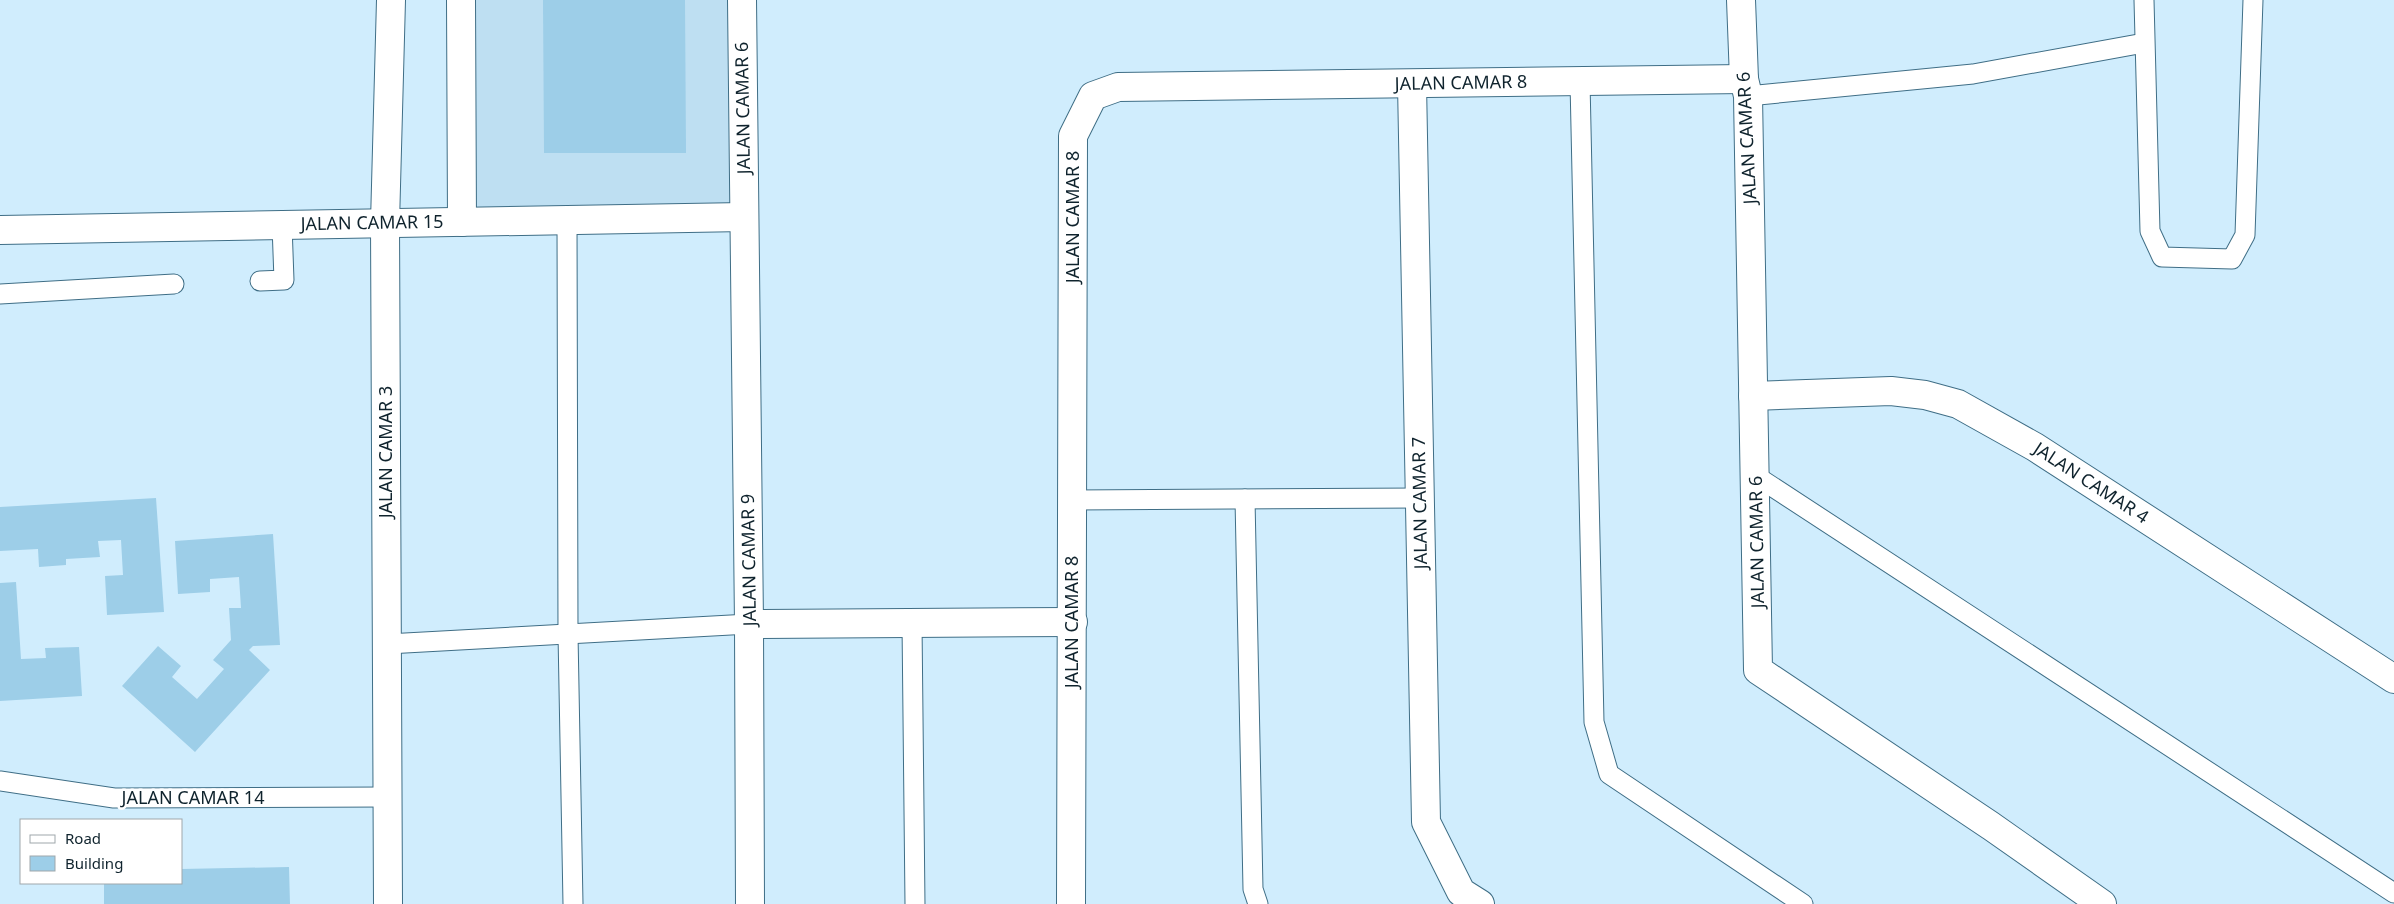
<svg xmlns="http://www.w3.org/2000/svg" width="2394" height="904" viewBox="0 0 2394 904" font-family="'Noto Sans',sans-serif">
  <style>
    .built { fill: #bedff2 }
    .building { fill: #9dcee8 }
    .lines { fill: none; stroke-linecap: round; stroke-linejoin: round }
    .lane-casing { stroke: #3f6e86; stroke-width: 21 }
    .street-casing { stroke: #3f6e86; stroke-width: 30 }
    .secondary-casing { stroke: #3f6e86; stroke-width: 30 }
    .lane { stroke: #fff; stroke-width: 19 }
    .street { stroke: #fff; stroke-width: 28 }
    .secondary { stroke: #fff; stroke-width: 28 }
    .labels { text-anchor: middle; stroke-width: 5; stroke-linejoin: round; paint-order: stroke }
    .street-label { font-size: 18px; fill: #0f232d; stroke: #fff }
  </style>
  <rect width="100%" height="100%" fill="#d0edfd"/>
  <polygon class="built" points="450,0 729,0 730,205 449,209"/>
  <g class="building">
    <polygon points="543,0 685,0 686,153 544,153"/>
    <polygon points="156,498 164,612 107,615 105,576 123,575 121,540 98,541 100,557 66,559 66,565 39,567 38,549 0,551 0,507"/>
    <polygon points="273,534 280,645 253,646 249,650 270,670 195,752 122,686 158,646 181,666 172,677 197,699 224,669 213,660 231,640 229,608 241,608 239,577 210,579 210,592 178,594 175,541"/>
    <polygon points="16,582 21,659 46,658 45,648 79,647 82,696 0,701 0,583"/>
    <polygon points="289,867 290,904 104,904 104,883 181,883 181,869"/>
  </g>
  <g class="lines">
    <defs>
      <g id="lane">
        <polyline points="2144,0 2150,231 2162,257 2232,259 2245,235 2253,0"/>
        <polyline points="1580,82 1594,722 1609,774 1803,904"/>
        <polyline points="1748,96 1973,74 2144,43"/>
        <polyline points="567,220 568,634 573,904"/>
        <polyline points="260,281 284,280 282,225"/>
        <polyline points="0,294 174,284"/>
        <polyline points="1756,476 2394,893"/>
        <polyline points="1245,499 1253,889 1258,904"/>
        <polyline points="1073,500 1420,498"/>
        <polyline points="912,623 915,904"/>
        <polyline points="387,644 749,624"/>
        <polyline points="0,781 114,798 387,797"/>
      </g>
      <g id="street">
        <polyline points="461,0 462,222"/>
        <polyline points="742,0 749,624 750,904"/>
        <polyline points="1741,0 1744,79 1748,96 1758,670 1991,826 2102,904"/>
        <polyline points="1412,84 1426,822 1461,892 1480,904"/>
        <polyline points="0,230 744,217"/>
        <polyline points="1753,396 1891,391 1925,395 1958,404 2035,447 2394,679"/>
        <polyline points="749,624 1073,622"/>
        <polyline points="1071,904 1073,136 1093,96 1118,87 1744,79"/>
      </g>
      <polyline id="secondary" points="388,904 385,223 391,0"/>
    </defs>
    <use href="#lane" class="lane-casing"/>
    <use href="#street" class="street-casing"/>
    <use href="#secondary" class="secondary-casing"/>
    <use href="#lane" class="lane"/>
    <use href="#street" class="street"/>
    <use href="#secondary" class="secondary"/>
  </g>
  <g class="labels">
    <g class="street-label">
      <text transform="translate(1461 83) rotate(-1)" y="6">JALAN CAMAR 8</text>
      <text transform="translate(743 108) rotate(-91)" y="6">JALAN CAMAR 6</text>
      <text transform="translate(1747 138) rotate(-93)" y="6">JALAN CAMAR 6</text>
      <text transform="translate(1073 217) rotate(-90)" y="6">JALAN CAMAR 8</text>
      <text transform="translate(372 223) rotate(-1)" y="6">JALAN CAMAR 15</text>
      <text transform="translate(386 452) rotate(-90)" y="6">JALAN CAMAR 3</text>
      <text transform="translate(2091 483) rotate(33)" y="6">JALAN CAMAR 4</text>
      <text transform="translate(1420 503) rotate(-91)" y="6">JALAN CAMAR 7</text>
      <text transform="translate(1757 542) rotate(-91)" y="6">JALAN CAMAR 6</text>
      <text transform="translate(749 560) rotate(-91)" y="6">JALAN CAMAR 9</text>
      <text transform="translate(1072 622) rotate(-90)" y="6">JALAN CAMAR 8</text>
      <text x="193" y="804">JALAN CAMAR 14</text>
    </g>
  </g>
  <rect x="20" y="819" width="162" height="65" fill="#ffffff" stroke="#9fa7ab"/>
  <rect x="30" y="835" width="25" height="8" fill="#ffffff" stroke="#9fa7ab"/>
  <text x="65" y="844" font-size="15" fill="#0f232d">Road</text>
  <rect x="30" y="856" width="25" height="15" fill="#9dcee8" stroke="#9fa7ab"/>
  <text x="65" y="869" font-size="15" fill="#0f232d">Building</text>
</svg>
